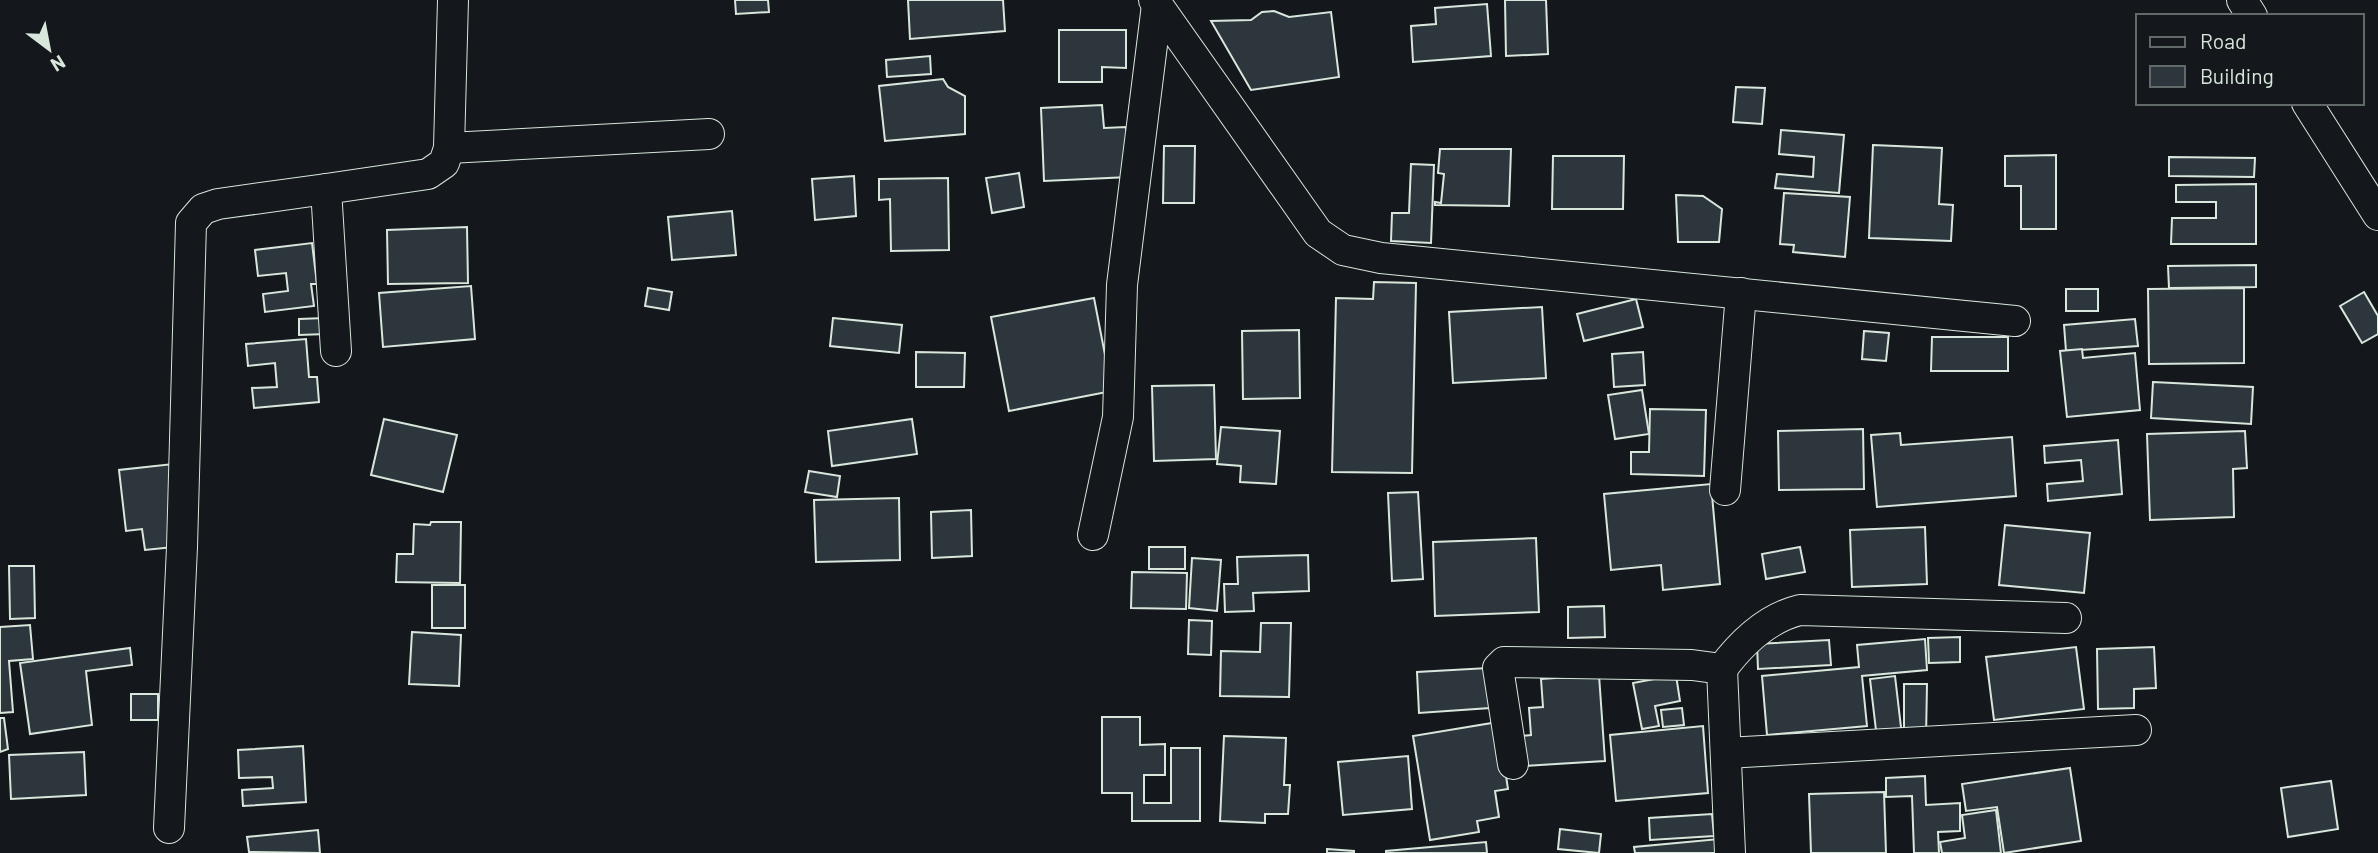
<svg xmlns="http://www.w3.org/2000/svg" width="2378" height="853" viewBox="0 0 2378 853" font-family="Barlow,sans-serif">
  <style>
    .building { fill: #2c363c; stroke: #d8e6dc; stroke-width: 2 }
    .lines { fill: none; stroke-linecap: round; stroke-linejoin: round }
    .street-casing { stroke: #d8e6dc; stroke-width: 32 }
    .street { stroke: #14181c; stroke-width: 30 }
  </style>
  <rect width="100%" height="100%" fill="#14181c"/>
  <g class="building">
    <polygon points="735,0 768,0 769,12 736,14"/>
    <polygon points="908,0 1003,0 1005,31 910,39"/>
    <polygon points="1505,0 1546,0 1548,54 1506,56"/>
    <polygon points="1487,4 1491,56 1413,62 1411,26 1436,24 1435,8"/>
    <polygon points="1274,11 1289,17 1331,12 1339,77 1251,90 1211,21 1251,20 1262,12"/>
    <polygon points="1059,30 1126,30 1126,68 1102,67 1102,82 1059,82"/>
    <polygon points="930,56 931,74 887,77 886,60"/>
    <polygon points="943,79 948,87 965,96 965,134 885,141 879,86"/>
    <polygon points="1736,87 1765,88 1762,124 1733,122"/>
    <polygon points="1102,105 1104,128 1126,127 1129,177 1044,181 1041,108"/>
    <polygon points="1781,130 1844,135 1839,193 1775,188 1777,174 1813,177 1814,157 1779,154"/>
    <polygon points="1873,145 1942,148 1939,204 1953,205 1951,241 1869,238"/>
    <polygon points="1164,146 1195,146 1194,203 1163,203"/>
    <polygon points="1440,149 1511,149 1509,206 1435,205 1435,202 1441,203 1444,174 1438,173"/>
    <polygon points="2056,155 2056,229 2021,229 2021,186 2005,186 2005,156"/>
    <polygon points="1553,156 1624,156 1623,209 1552,209"/>
    <polygon points="2169,157 2255,158 2254,177 2169,176"/>
    <polygon points="1411,164 1434,165 1431,243 1391,241 1392,213 1409,213"/>
    <polygon points="1019,173 1024,207 992,213 986,178"/>
    <polygon points="854,176 856,216 815,220 812,179"/>
    <polygon points="948,178 949,250 891,251 890,199 879,200 879,179"/>
    <polygon points="2256,184 2256,244 2171,244 2172,218 2216,218 2216,202 2176,202 2176,185"/>
    <polygon points="1784,193 1850,197 1845,257 1793,252 1794,245 1780,244"/>
    <polygon points="1676,195 1703,196 1722,209 1719,242 1678,242"/>
    <polygon points="732,211 736,255 672,260 668,217"/>
    <polygon points="467,227 468,283 388,284 387,230"/>
    <polygon points="312,243 317,284 311,284 314,306 265,312 263,294 288,291 286,273 258,276 255,250"/>
    <polygon points="2256,265 2256,287 2169,288 2168,266"/>
    <polygon points="1374,282 1416,283 1412,473 1332,472 1336,298 1373,299"/>
    <polygon points="471,286 475,339 383,347 379,293"/>
    <polygon points="648,288 672,292 669,310 645,306"/>
    <polygon points="2244,288 2244,363 2149,364 2148,289"/>
    <rect x="2066" y="289" width="32" height="22"/>
    <polygon points="2364,292 2378,316 2378,334 2362,343 2340,306"/>
    <polygon points="1094,298 1112,391 1009,411 991,317"/>
    <polygon points="1636,299 1643,327 1584,341 1577,314"/>
    <polygon points="1542,307 1546,378 1453,383 1449,312"/>
    <polygon points="325,318 326,334 299,335 299,319"/>
    <polygon points="833,318 902,325 899,353 830,346"/>
    <polygon points="2135,319 2138,346 2066,351 2064,325"/>
    <polygon points="1299,330 1300,398 1243,399 1242,331"/>
    <polygon points="1864,331 1889,333 1886,361 1862,359"/>
    <polygon points="1932,337 2008,337 2008,371 1931,371"/>
    <polygon points="306,339 309,377 317,377 319,402 254,408 252,388 277,387 275,363 248,366 246,344"/>
    <polygon points="2082,349 2083,358 2135,353 2140,410 2067,417 2060,351"/>
    <polygon points="916,352 965,353 964,387 916,387"/>
    <polygon points="1643,352 1645,385 1614,387 1612,354"/>
    <polygon points="2153,382 2253,387 2251,424 2151,418"/>
    <polygon points="1214,385 1216,459 1154,461 1152,386"/>
    <polygon points="1642,390 1649,434 1615,439 1608,395"/>
    <polygon points="1650,409 1706,410 1704,476 1631,474 1631,452 1649,452"/>
    <polygon points="384,419 457,435 443,492 371,475"/>
    <polygon points="912,419 917,454 832,466 828,431"/>
    <polygon points="1221,427 1280,431 1276,484 1240,482 1241,466 1217,464"/>
    <polygon points="1863,429 1864,489 1779,490 1778,431"/>
    <polygon points="2245,431 2247,468 2233,469 2234,517 2150,520 2147,434"/>
    <polygon points="1900,433 1901,445 2012,437 2016,496 1877,507 1871,435"/>
    <polygon points="2118,440 2122,494 2048,501 2047,484 2083,481 2081,460 2045,463 2044,446"/>
    <polygon points="173,464 183,546 145,550 142,529 126,531 119,470"/>
    <polygon points="809,471 840,476 837,497 805,492"/>
    <polygon points="1711,484 1720,584 1663,590 1661,565 1611,570 1604,494"/>
    <polygon points="1418,492 1423,579 1392,581 1388,493"/>
    <polygon points="899,498 900,560 816,562 814,500"/>
    <polygon points="971,510 972,556 932,558 931,512"/>
    <polygon points="431,522 461,522 460,583 396,582 397,554 413,554 414,524 430,525"/>
    <polygon points="2005,525 2090,533 2084,593 1999,585"/>
    <polygon points="1925,527 1927,584 1852,587 1850,530"/>
    <polygon points="1536,538 1539,612 1435,616 1433,542"/>
    <rect x="1149" y="547" width="36" height="22"/>
    <polygon points="1800,547 1805,572 1766,579 1762,554"/>
    <polygon points="1308,555 1309,591 1253,593 1254,611 1225,612 1224,584 1238,584 1237,557"/>
    <polygon points="1192,558 1221,560 1217,611 1189,608"/>
    <polygon points="9,566 34,566 35,618 10,619"/>
    <polygon points="1132,572 1187,573 1186,609 1131,608"/>
    <rect x="432" y="585" width="33" height="43"/>
    <polygon points="1604,606 1605,637 1568,638 1568,607"/>
    <polygon points="1189,620 1212,621 1211,655 1188,654"/>
    <polygon points="1261,623 1291,623 1289,697 1220,696 1221,651 1260,652"/>
    <polygon points="30,625 33,659 9,661 13,712 0,713 0,627"/>
    <polygon points="412,632 461,635 459,686 409,684"/>
    <polygon points="1960,637 1960,662 1929,663 1928,638"/>
    <polygon points="1925,639 1927,670 1862,676 1867,726 1767,735 1762,676 1859,667 1857,645"/>
    <polygon points="1829,640 1831,665 1758,669 1757,644"/>
    <polygon points="2076,647 2084,709 1994,720 1986,657"/>
    <polygon points="2154,647 2156,688 2134,689 2134,708 2098,709 2097,649"/>
    <polygon points="130,648 132,665 86,671 92,725 30,734 20,663"/>
    <polygon points="1488,668 1490,708 1419,713 1417,672"/>
    <polygon points="1599,675 1605,761 1522,766 1520,736 1531,735 1529,708 1543,707 1541,679"/>
    <polygon points="1676,675 1680,701 1655,706 1659,726 1642,729 1633,683"/>
    <polygon points="1895,676 1902,736 1877,739 1870,679"/>
    <polygon points="1904,684 1927,684 1926,738 1904,738"/>
    <rect x="131" y="694" width="27" height="26"/>
    <polygon points="1682,708 1684,725 1663,727 1661,710"/>
    <polygon points="1102,717 1140,717 1140,745 1165,744 1165,775 1144,775 1144,803 1171,803 1171,748 1200,748 1200,821 1132,821 1132,793 1102,793"/>
    <polygon points="0,718 4,718 8,749 0,752"/>
    <polygon points="1498,722 1508,789 1495,791 1499,817 1477,821 1479,832 1430,840 1413,736"/>
    <polygon points="1703,726 1708,793 1616,801 1610,735"/>
    <polygon points="1224,736 1286,738 1284,785 1290,785 1288,814 1265,814 1265,823 1220,821"/>
    <polygon points="303,746 306,802 243,806 242,790 273,788 272,777 239,778 238,750"/>
    <polygon points="84,752 86,795 11,799 9,755"/>
    <polygon points="1408,756 1412,809 1343,815 1338,762"/>
    <polygon points="2070,768 2081,841 2004,853 1997,807 1966,811 1962,784"/>
    <polygon points="1925,776 1926,805 1960,803 1960,831 1938,832 1939,853 1914,853 1912,796 1886,797 1886,778"/>
    <polygon points="2331,781 2338,829 2288,837 2281,788"/>
    <polygon points="1884,792 1886,853 1811,853 1809,794"/>
    <polygon points="1996,810 2001,853 1942,853 1940,842 1965,838 1962,815"/>
    <polygon points="1712,814 1714,836 1650,840 1649,818"/>
    <polygon points="1560,829 1601,834 1599,853 1558,849"/>
    <polygon points="318,830 320,853 249,852 247,837"/>
    <polygon points="1719,839 1721,853 1635,853 1634,847"/>
    <polygon points="1486,842 1487,853 1386,853 1386,851"/>
    <polygon points="1327,849 1354,851 1354,853 1327,853"/>
  </g>
  <g class="lines">
    <defs>
      <g id="street">
        <polyline points="1154,0 1318,233 1343,250 1381,258 2015,321"/>
        <polyline points="2242,0 2252,16"/>
        <polyline points="2307,103 2378,215"/>
        <polyline points="449,148 709,134"/>
        <polyline points="336,351 326,189 428,174 444,163 449,148 453,0"/>
        <polyline points="1725,490 1741,293"/>
        <polyline points="1093,535 1118,417 1122,285 1157,5"/>
        <path d="M 1722,669 C 1742,642 1767,618 1800,610 L 2066,618"/>
        <polyline points="1726,753 2136,730"/>
        <polyline points="1513,764 1498,668 1504,662 1692,665 1722,669 1730,853"/>
        <polyline points="169,828 182,547 191,223 203,209 218,204 326,189"/>
      </g>
    </defs>
    <use href="#street" class="street-casing"/>
    <use href="#street" class="street"/>
  </g>
  <rect x="2136" y="14" width="228" height="91" fill="#14181c" stroke="#626a69" stroke-width="2"/>
  <rect x="2150" y="37" width="35" height="10" fill="#14181c" stroke="#626a69" stroke-width="2"/>
  <text x="2200" y="49" font-size="21" fill="#d8e6dc">Road</text>
  <rect x="2150" y="66" width="35" height="21" fill="#2c363c" stroke="#626a69" stroke-width="2"/>
  <text x="2200" y="84" font-size="21" fill="#d8e6dc">Building</text>
  <g transform="translate(49 49) rotate(148)" stroke="#14181c" stroke-width="5" paint-order="stroke">
  <path d="M0-5L12 26L0 18L-12 26Z" fill="#d8e6dc"/>
  <text y="-10" font-size="19" font-weight="bold" text-anchor="middle" fill="#d8e6dc">N</text>
  </g>
</svg>
